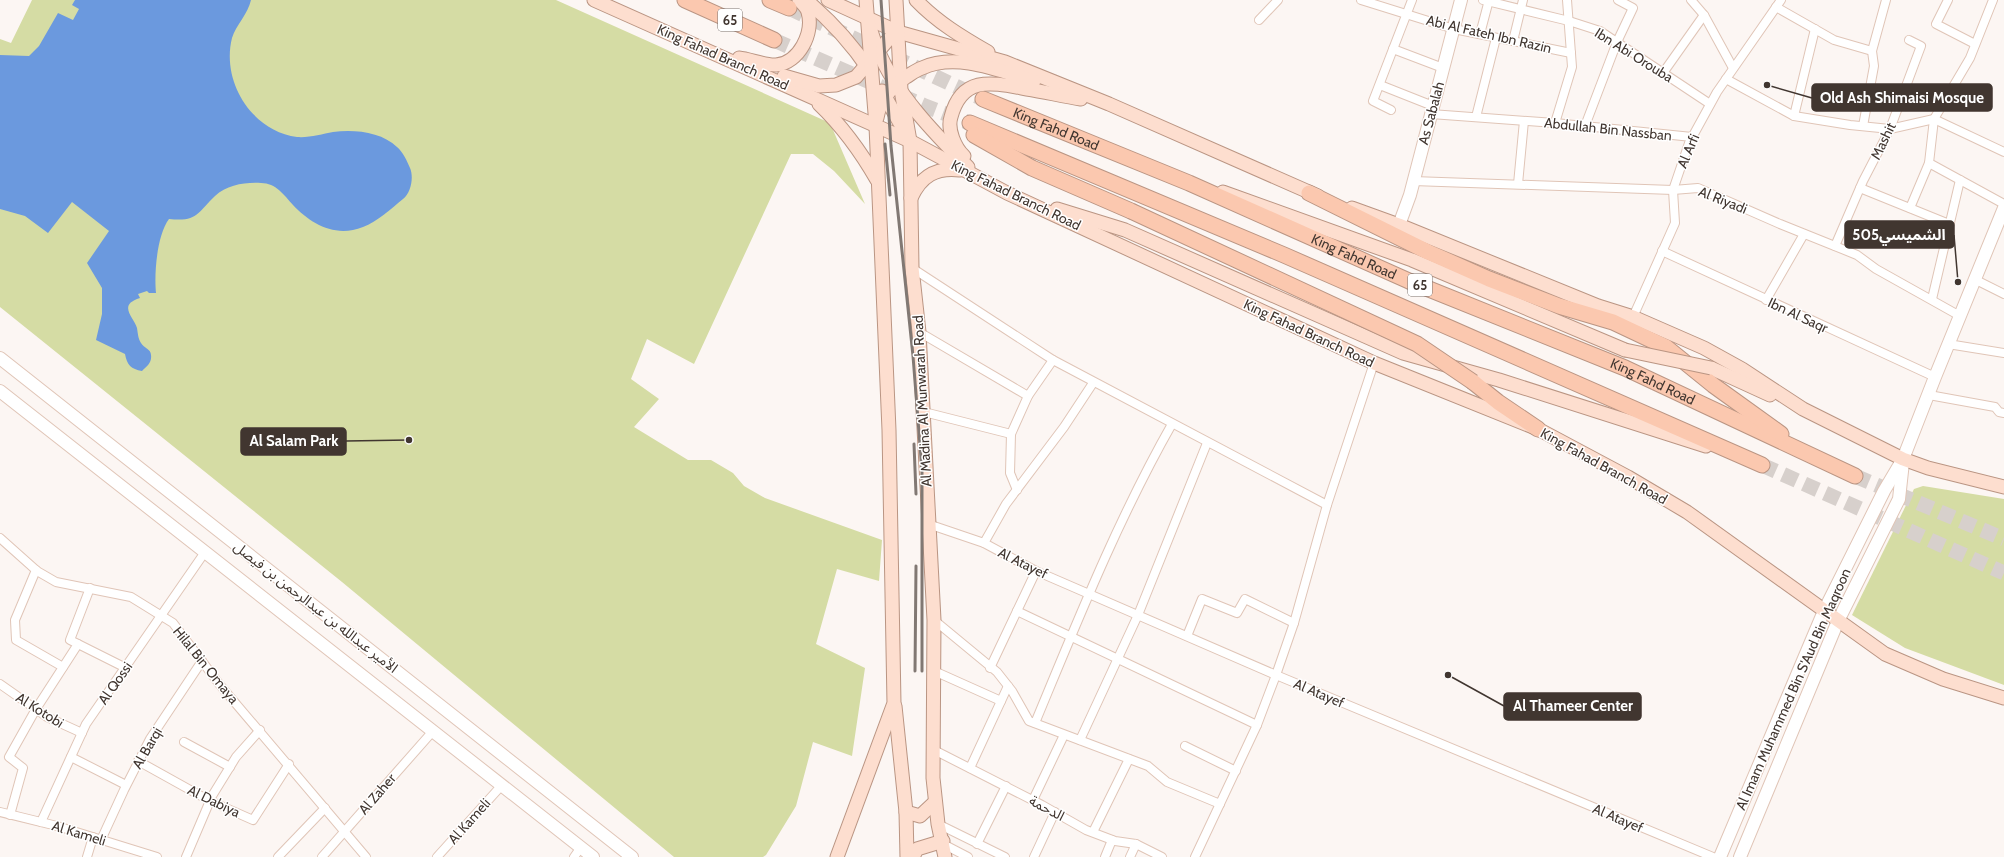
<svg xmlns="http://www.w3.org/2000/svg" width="2004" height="857" viewBox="0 0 2004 857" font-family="Cabin,'Noto Sans Arabic',sans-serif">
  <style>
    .green { fill: #d5dca4 }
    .water { fill: #6b99de }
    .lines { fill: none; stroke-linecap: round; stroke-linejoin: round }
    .highway-tunnel { stroke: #d7d0cc; stroke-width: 15; stroke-dasharray: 15 8; stroke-linecap: butt }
    .street-casing { stroke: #e0c5b7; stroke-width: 10 }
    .secondary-casing { stroke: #e0c5b7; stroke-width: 14 }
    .primary-casing { stroke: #ba9583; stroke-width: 15 }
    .highway-casing { stroke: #ba9583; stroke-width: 17 }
    .street { stroke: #fff; stroke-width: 8 }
    .secondary { stroke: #fff; stroke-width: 12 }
    .primary { stroke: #fddecf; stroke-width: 13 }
    .highway { stroke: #fbc8af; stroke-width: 15 }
    .rail { stroke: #817873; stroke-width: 3 }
    .primary-bridge-casing { stroke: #ba9583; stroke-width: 15; stroke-linecap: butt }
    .highway-bridge-casing { stroke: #ba9583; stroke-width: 17; stroke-linecap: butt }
    .primary-bridge { stroke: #fddecf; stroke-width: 13 }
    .highway-bridge { stroke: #fbc8af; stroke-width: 15 }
    .labels { text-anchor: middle; stroke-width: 3; stroke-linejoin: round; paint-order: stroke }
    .shield { fill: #fff; stroke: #7a726e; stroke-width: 1 }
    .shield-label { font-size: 13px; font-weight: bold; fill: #413630 }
    .street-label { font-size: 14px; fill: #413630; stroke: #fff }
    .leader { fill: none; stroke: #413630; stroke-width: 1.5 }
    .callout-dot { fill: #413630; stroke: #fff; stroke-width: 1.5 }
    .callout { fill: #413630; stroke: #413630; stroke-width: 1.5 }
    .callout-label { font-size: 15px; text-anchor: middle; font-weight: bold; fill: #fff }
  </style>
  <rect width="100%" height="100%" fill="#fcf6f3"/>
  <g class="green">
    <polygon points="32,0 556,0 830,123 865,204 834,171 813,154 791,154 694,364 647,339 631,379 659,399 634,427 688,460 711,460 733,473 744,486 765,498 882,540 879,581 837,569 816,644 865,668 852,756 813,742 796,806 766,855 763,857 674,857 342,582 0,307 0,39 11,43"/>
    <polygon points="1923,486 2004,499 2004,685 1905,648 1852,615 1914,489"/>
  </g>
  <path class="water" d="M 75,0 L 251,0 C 248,14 236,25 232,38 C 221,82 252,131 297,137 C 309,138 322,134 333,132 C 354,129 382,132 397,147 C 403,152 407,161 410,168 C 414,177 411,193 403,199 C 392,208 377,222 363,227 C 335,238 311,224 293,205 C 284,195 276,183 261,183 C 245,182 227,185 215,196 C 197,213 198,222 169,219 C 157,235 154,273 156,293 L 149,293 L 147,291 L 138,294 L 140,298 C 117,305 134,317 137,328 C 138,334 138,338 141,343 C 144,348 151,349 151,355 C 152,363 147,366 142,371 C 131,369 127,365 125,354 L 96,340 L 102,314 L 102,288 L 87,263 L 109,231 L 72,202 L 48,233 L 25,216 L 0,209 L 0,55 L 29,56 L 39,46 L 58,13 L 73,20 L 79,9 L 72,5 Z"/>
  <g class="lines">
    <g class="highway-tunnel">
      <polyline points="789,8 983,99"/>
      <polyline points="774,40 925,106 970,123"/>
      <polyline points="1762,465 2004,573"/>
      <polyline points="1855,476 2004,539"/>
    </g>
    <defs>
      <g id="street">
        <polyline points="1361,0 1454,29 1571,53"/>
        <polyline points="1483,0 1569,21 1600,31 1710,104"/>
        <polyline points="1691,0 1704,15 1733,68"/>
        <polyline points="1948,0 1936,24 1975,44"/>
        <polyline points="1993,0 1970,58 1934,119 1929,163 2004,204"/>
        <polyline points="1776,7 1834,40 1872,51"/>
        <polyline points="1259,20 1278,0"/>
        <polyline points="1480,34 1489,0"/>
        <polyline points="1513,41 1523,0"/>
        <polyline points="1393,49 1443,68"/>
        <polyline points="1663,73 1704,15"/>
        <polyline points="1726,79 1794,116 1850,125 1890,129 1934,119 2004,152"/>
        <polyline points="1380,85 1433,106"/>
        <polyline points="1391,110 1373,101 1412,0"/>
        <polyline points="1431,114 1555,123 1692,137"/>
        <polyline points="1794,116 1815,29"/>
        <polyline points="1476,117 1496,38"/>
        <polyline points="1555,123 1572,67 1567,0"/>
        <polyline points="1585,126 1617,42 1633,8 1618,0"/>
        <polyline points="1863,126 1874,66 1872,51 1886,0"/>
        <polyline points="1413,181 1673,190 1698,188 1780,224 1857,255 1876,269 1960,316"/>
        <polyline points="1518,184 1524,121"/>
        <polyline points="1860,188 1949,224"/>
        <polyline points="1910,208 1929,163"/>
        <polyline points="1835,246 1863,181 1890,129 1921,46 1909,40"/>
        <polyline points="1662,251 1935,377"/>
        <polyline points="912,268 1053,360 1327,505"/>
        <polyline points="1974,279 2004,294"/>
        <polyline points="1932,299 1960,180"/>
        <polyline points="1766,300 1804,234"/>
        <polyline points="1633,317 1675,223 1673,190 1689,143 1717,92 1781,0"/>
        <polyline points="919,332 1028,396"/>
        <polyline points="1948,344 2004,353"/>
        <polyline points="1929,395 1995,407 1999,412 2004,413"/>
        <polyline points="924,412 1011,434"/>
        <polyline points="1017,490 1010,473 1011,434 1028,396 1053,360"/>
        <polyline points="928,524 984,543 1036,571 1276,675 1713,857"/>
        <polyline points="0,538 37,571 56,582 131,597 173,623 220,685 366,857"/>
        <polyline points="984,543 1006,504 1064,427 1093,383"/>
        <polyline points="36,570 15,620 16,640 63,667"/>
        <polyline points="90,588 70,640 126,668"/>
        <polyline points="1017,611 1257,725"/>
        <polyline points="934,620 997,672 1012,691 1029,721 1148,766 1167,782 1220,804"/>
        <polyline points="1187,636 1202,599 1237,613 1245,599 1294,623"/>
        <polyline points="990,668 1036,571"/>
        <polyline points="934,671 1001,701"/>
        <polyline points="0,684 47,717 82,733"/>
        <path d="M 1035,723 C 1077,622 1118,519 1172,424"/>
        <polyline points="1080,740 1138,615 1207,443"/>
        <polyline points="184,742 230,767"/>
        <polyline points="1185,746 1236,771"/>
        <polyline points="934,750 1042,805 1086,830 1115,841 1136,844 1162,857"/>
        <polyline points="71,757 126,785"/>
        <polyline points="138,761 210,801 253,820 289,764"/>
        <polyline points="970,768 1008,686"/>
        <polyline points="1033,800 1064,735"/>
        <polyline points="0,812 57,826 157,857"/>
        <polyline points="10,815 23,768 9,757 36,709 78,644"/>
        <polyline points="41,822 86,724 205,552"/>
        <polyline points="938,824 1005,857"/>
        <polyline points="1093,832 1129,759"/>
        <polyline points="101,840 124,790 150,739 202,661"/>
        <polyline points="943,844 968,857"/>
        <polyline points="977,844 1006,786"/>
        <polyline points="87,857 93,837"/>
        <polyline points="186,857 212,796 236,757 260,730"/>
        <polyline points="278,857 325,808"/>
        <polyline points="322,857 433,731"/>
        <polyline points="437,857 502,785"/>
        <polyline points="574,857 581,847"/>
        <polyline points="1034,857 1055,812"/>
        <polyline points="1105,857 1112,840"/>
        <polyline points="1130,857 1136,844"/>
        <polyline points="1195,857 1257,725 1276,675 1294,623 1327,505 1374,363"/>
      </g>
      <g id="secondary">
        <polyline points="1399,225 1410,195 1461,0"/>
        <polyline points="0,358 632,857"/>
        <polyline points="0,391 593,857"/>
        <polyline points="1720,857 1824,611 1884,491 1903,459 1935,377 2004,208"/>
        <polyline points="1740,857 1838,621 1899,499 1903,462"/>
      </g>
      <g id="primary">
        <polyline points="594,0 910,141 1007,193 1374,363 1538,429 1628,477 1687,512 1885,654 1943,679 2004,698"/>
        <path d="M 806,0 C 831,21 852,44 870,71"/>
        <polyline points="828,0 898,32 1005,62 1109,104 1318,196"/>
        <polyline points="896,0 901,90 910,141 912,268 919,332 934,620 933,778 938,824 945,857"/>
        <path d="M 916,0 C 937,22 962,37 988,52"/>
        <path d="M 867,18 C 871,29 873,40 878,50 C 895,93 936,135 968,167"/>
        <path d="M 739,58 C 749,59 767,66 776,65 C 799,63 814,33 808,12 C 807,8 802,3 799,0"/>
        <polyline points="784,76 819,86 836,85 856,77 887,41 898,32"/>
        <polyline points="882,91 906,134"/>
        <path d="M 819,104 C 843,127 861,152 877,180"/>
        <path d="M 877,118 C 880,100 891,87 906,77 C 911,74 916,70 922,68 C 957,52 1000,71 1034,81"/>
        <path d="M 964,156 C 955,148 947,129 951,117 C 962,74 994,83 1027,89 C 1045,92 1063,96 1081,99"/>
        <polyline points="1223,192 1412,260 1625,350"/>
        <path d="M 911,198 C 921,176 936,167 960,170"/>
        <polyline points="1352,208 1399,225 1598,306 1633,317 1704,348 1742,369 1803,409 1903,459 1928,468 2004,487"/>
        <polyline points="1057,209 1125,230 1403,353 1499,380 1706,446"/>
        <polyline points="1711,368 1770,395"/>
        <polyline points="895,706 906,812 920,816 935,802"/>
        <polyline points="906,812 907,857"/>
        <polyline points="837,857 894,703 889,430 876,126 866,0"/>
        <polyline points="913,857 917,849 943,841"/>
      </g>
      <g id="highway">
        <polyline points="685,0 774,40"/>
        <polyline points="770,0 789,8"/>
        <path id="s1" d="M 983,99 L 1189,183 L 1409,281 L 1625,368 L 1855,476"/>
        <polyline points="970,123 1284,255 1762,465"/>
        <polyline points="974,135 1032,168 1131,211"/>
        <polyline points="1309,193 1428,252 1489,279 1559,306 1613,322 1666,347 1713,385 1781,434"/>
        <polyline points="1473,382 1498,402 1538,429"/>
      </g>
    </defs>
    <use href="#street" class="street-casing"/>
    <use href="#secondary" class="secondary-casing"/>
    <use href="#primary" class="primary-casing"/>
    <use href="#highway" class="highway-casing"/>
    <use href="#street" class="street"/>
    <use href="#secondary" class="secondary"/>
    <use href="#primary" class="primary"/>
    <use href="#highway" class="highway"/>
    <g class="rail">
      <polyline points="881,0 891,146 913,356 922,471 922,671"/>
      <polyline points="885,144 890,195"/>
      <polyline points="914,444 916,494"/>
      <polyline points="915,671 916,566"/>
    </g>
    <defs>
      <polyline id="primary-bridge" points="1625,350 1711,368"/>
      <polyline id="highway-bridge" points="1131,211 1417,344 1473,382"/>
    </defs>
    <use href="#primary-bridge" class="primary-bridge-casing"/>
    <use href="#highway-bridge" class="highway-bridge-casing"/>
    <use href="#primary-bridge" class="primary-bridge"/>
    <use href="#highway-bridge" class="highway-bridge"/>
  </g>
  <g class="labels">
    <g class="shield">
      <rect x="718" y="9" width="24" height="22" rx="3"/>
      <rect x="1408" y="274" width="24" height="22" rx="3"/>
    </g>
    <g class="shield-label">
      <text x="730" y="25">65</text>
      <text x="1420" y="290">65</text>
    </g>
    <g class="street-label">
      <text transform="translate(1489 34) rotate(13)" y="5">Abi Al Fateh Ibn Razin</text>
      <text transform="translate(1634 55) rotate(32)" y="5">Ibn Abi Orouba</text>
      <text transform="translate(723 57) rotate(24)" y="5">King Fahad Branch Road</text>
      <text transform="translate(1431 113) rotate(-75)" y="5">As Sabalah</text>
      <text dy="5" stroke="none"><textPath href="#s1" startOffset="79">King Fahd Road</textPath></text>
      <text transform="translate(1608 129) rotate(6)" y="5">Abdullah Bin Nassban</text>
      <text transform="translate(1883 141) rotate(-64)" y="5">Mashit</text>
      <text transform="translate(1688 151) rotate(-67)" y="5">Al Arfi</text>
      <text transform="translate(1016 195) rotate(26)" y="5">King Fahad Branch Road</text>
      <text transform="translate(1723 200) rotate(22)" y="5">Al Riyadi</text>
      <text dy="5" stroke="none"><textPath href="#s1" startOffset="403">King Fahd Road</textPath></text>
      <text transform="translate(1798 315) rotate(25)" y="5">Ibn Al Saqr</text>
      <text transform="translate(1309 333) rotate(25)" y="5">King Fahad Branch Road</text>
      <text dy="5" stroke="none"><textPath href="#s1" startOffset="727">King Fahd Road</textPath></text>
      <text transform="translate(922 401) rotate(-93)" y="5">Al Madina Al Munwarah Road</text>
      <text transform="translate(1604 466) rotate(29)" y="5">King Fahad Branch Road</text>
      <text transform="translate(1023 563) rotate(26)" y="5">Al Atayef</text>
      <text transform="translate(316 607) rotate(38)" y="5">الأمير عبدالله بن عبدالرحمن بن فيصل</text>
      <text transform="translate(206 665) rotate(51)" y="5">Hilal Bin Omaya</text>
      <text transform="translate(115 683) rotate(-55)" y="5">Al Qossi</text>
      <text transform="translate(1793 689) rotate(-66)" y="5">Al Imam Muhammed Bin S'Aud Bin Maqroon</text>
      <text transform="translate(1319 693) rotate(23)" y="5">Al Atayef</text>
      <text transform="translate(40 710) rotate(32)" y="5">Al Kotobi</text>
      <text transform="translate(147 748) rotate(-60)" y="5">Al Barqi</text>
      <text transform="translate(377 794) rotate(-49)" y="5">Al Zaher</text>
      <text transform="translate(214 801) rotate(26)" y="5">Al Dabiya</text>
      <text transform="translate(1047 808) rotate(28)" y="5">الدحمة</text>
      <text transform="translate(1618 818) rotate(23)" y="5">Al Atayef</text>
      <text transform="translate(469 821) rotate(-48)" y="5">Al Kameli</text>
      <text transform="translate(79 833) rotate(17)" y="5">Al Kameli</text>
    </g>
  </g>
  <path class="leader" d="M1767 85L1812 98M1958 282L1954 235M409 440L346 441M1448 675L1504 706"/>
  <g class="callout-dot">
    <circle cx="1767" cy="85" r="4"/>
    <circle cx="1958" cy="282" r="4"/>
    <circle cx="409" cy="440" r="4"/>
    <circle cx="1448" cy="675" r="4"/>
  </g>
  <g class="callout">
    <rect x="1812" y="84" width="180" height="27" rx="4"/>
    <rect x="1845" y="221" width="109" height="27" rx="4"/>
    <rect x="241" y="428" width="105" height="27" rx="4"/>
    <rect x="1504" y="693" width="137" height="27" rx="4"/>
  </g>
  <g class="callout-label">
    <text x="1902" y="103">Old Ash Shimaisi Mosque</text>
    <text x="1899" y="240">الشميسي505</text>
    <text x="294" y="446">Al Salam Park</text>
    <text x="1573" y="711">Al Thameer Center</text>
  </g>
</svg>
